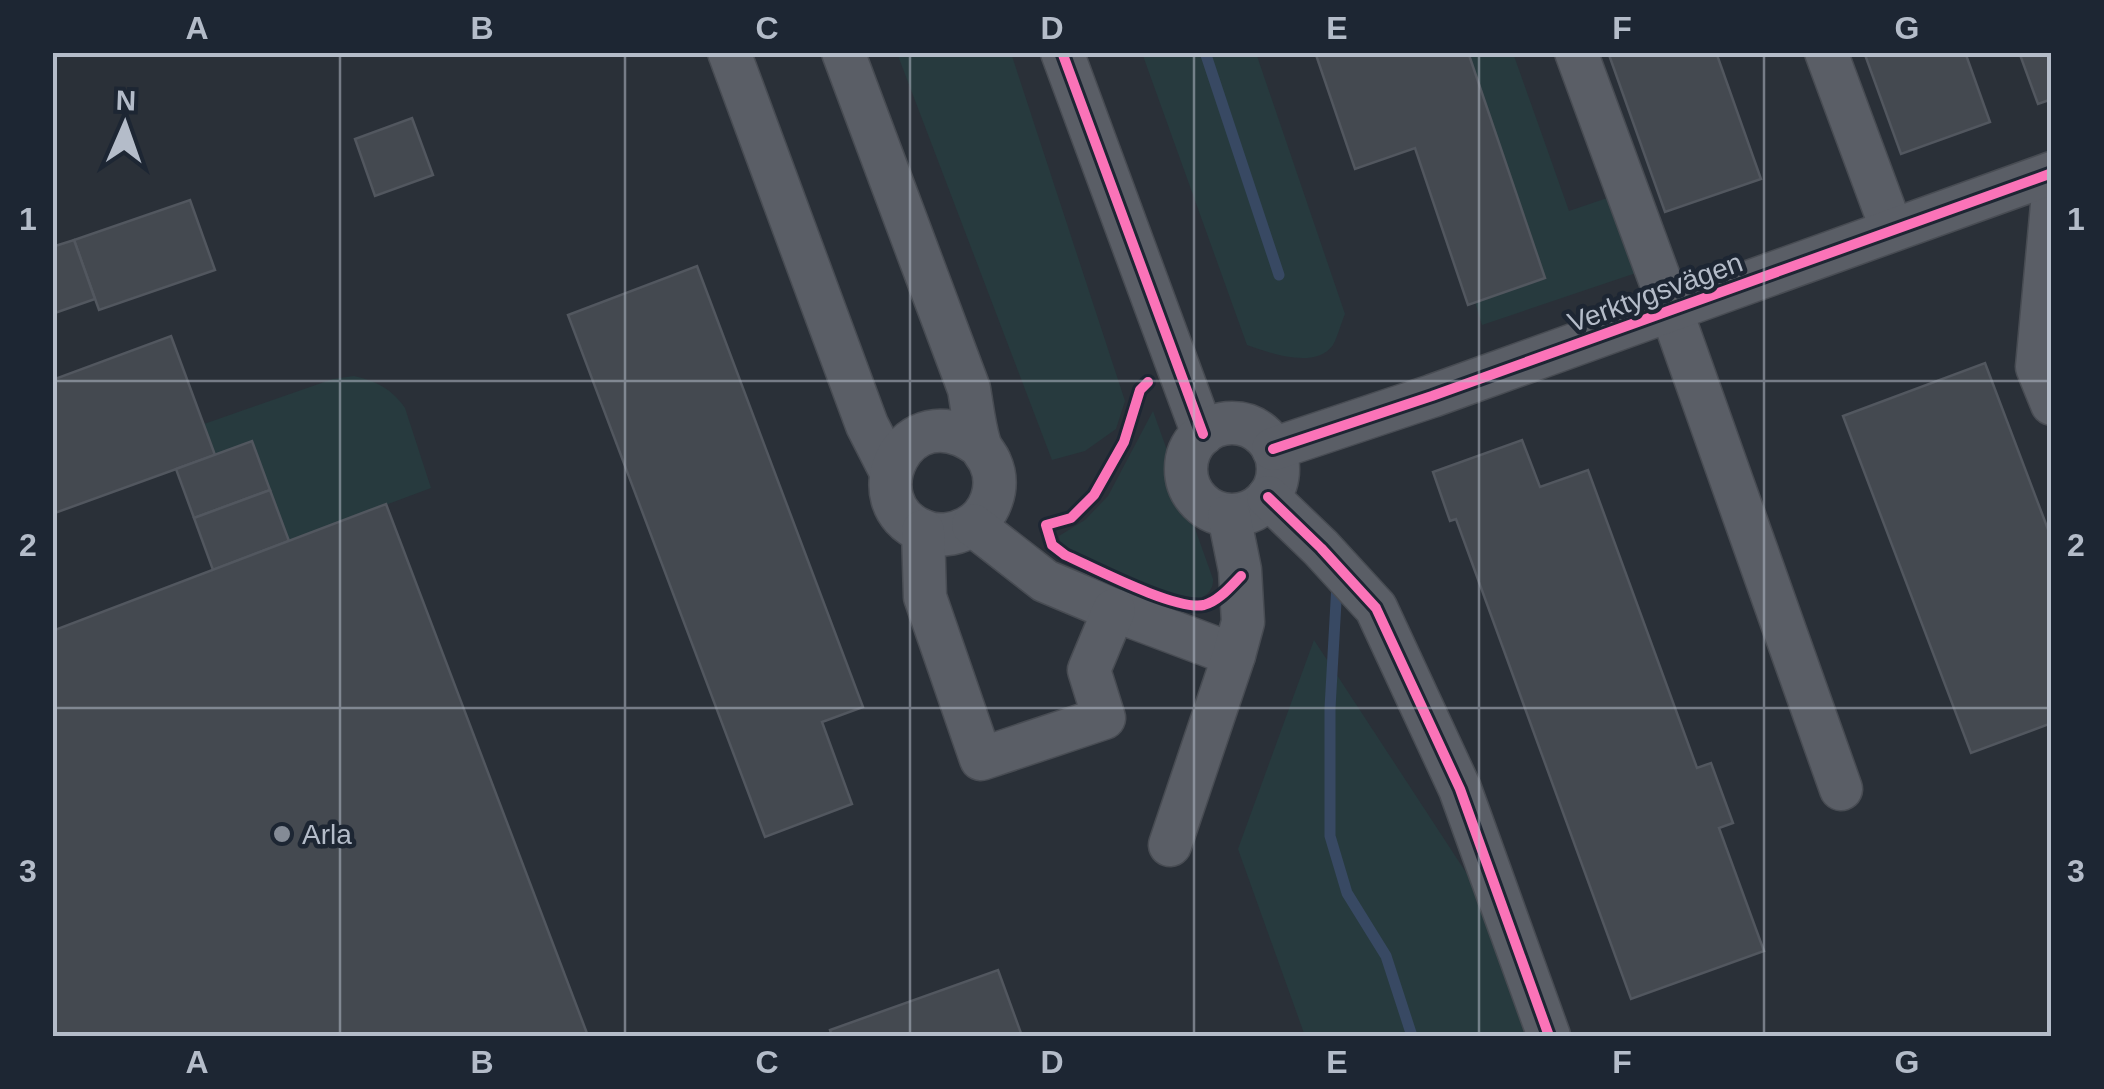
<svg xmlns="http://www.w3.org/2000/svg" width="2104" height="1089" viewBox="0 0 2104 1089" font-family="Arial,sans-serif">
  <style>
    .green { fill: #273a3e }
    .lines { fill: none; stroke-linecap: round; stroke-linejoin: round }
    .stream { stroke: #384963; stroke-width: 11 }
    .building { fill: #444950; stroke: #52575f; stroke-width: 2.5 }
    .minor-casing { stroke: #484c53; stroke-width: 45 }
    .minor { stroke: #5a5e66; stroke-width: 42 }
    .cycleway-casing { stroke: #1d2633; stroke-width: 16 }
    .cycleway { stroke: #fb73b8; stroke-width: 10 }
    .grid { fill: none; stroke: #b4bcc9; stroke-width: 2.5; stroke-opacity: 0.55 }
    .poi-dot { fill: #848b96; stroke: #1d2633; stroke-width: 4 }
    .labels { text-anchor: middle; stroke-width: 9; stroke-linejoin: round; paint-order: stroke }
    .street-label { font-size: 28px; fill: #b4bcc9; stroke: #1d2633 }
    .poi-label { font-size: 28px; fill: #b4bcc9; stroke: #1d2633; text-anchor: start }
    .neatline { fill: none; stroke: #b4bcc9; stroke-width: 4 }
    .grid-label { font-size: 32px; text-anchor: middle; font-weight: bold; fill: #b4bcc9 }
  </style>
  <rect width="100%" height="100%" fill="#2a3038"/>
  <g class="green">
    <polygon points="897,53 1011,53 1125,401 1116,429 1085,451 1052,460"/>
    <path d="M 1142,53 L 1256,53 L 1345,314 C 1341,323 1338,336 1333,345 C 1315,370 1270,353 1247,345 Z"/>
    <polygon points="1468,53 1513,53 1569,211 1610,197 1636,273 1482,325 1475,302 1545,278"/>
    <path d="M 354,376 C 376,381 392,389 405,408 L 431,488 L 289,541 L 215,455 L 204,424 L 333,379 Z"/>
    <path d="M 1153,411 L 1213,579 C 1214,598 1193,602 1178,599 C 1162,596 1147,588 1132,581 C 1110,572 1088,562 1066,552 L 1060,542 L 1059,536 L 1085,520 L 1108,496 Z"/>
    <polygon points="1314,640 1573,1036 1305,1036 1238,849"/>
  </g>
  <g class="lines">
    <g class="stream">
      <polyline points="1205,52 1279,275"/>
      <polyline points="1337,584 1330,708 1330,836 1347,893 1386,956 1412,1036"/>
    </g>
  </g>
  <g class="building">
    <polygon points="1315,52 1468,52 1545,278 1468,305 1415,148 1355,169"/>
    <polygon points="1608,52 1716,52 1761,179 1665,212"/>
    <polygon points="1864,52 1965,52 1990,122 1901,154"/>
    <polygon points="2019,52 2052,52 2052,99 2038,104"/>
    <polygon points="412,118 433,175 375,196 355,139"/>
    <polygon points="190,200 215,270 99,310 74,240"/>
    <polygon points="74,240 95,299 52,314 52,247"/>
    <polygon points="697,266 863,707 822,722 852,804 765,837 568,315"/>
    <polygon points="171,336 215,455 52,514 52,380"/>
    <polygon points="1985,363 2052,540 2052,723 1971,753 1843,416"/>
    <polygon points="1522,440 1540,487 1588,470 1697,768 1711,763 1733,823 1719,828 1764,951 1631,999 1456,519 1450,521 1433,472"/>
    <polygon points="252,441 270,490 194,518 176,469"/>
    <polygon points="270,490 289,541 213,570 194,518"/>
    <polygon points="386,504 588,1036 52,1036 52,631"/>
    <polygon points="998,970 1022,1036 832,1036 830,1030"/>
  </g>
  <g class="lines">
    <defs>
      <g id="minor">
        <polyline points="729,52 867,425 891,472"/>
        <path d="M 843,52 L 969,389 C 972,406 974,425 979,442 C 981,450 987,455 990,462 C 1001,486 991,516 967,528 C 954,535 937,537 923,531 C 854,504 905,390 980,446"/>
        <polyline points="1062,52 1203,434"/>
        <polyline points="1576,52 1671,310 1841,789"/>
        <polyline points="1826,52 1892,230"/>
        <polyline points="2052,205 2037,367 2052,404"/>
        <circle cx="1232" cy="469" r="46"/>
        <polyline points="1273,449 1432,396 2052,173"/>
        <polyline points="1268,497 1321,548 1376,608 1460,789 1549,1036"/>
        <polyline points="973,525 1045,581 1114,610 1234,655"/>
        <polyline points="923,531 925,597 981,759 1104,718 1089,670 1114,610"/>
        <polyline points="1170,845 1234,655 1243,622 1240,570 1229,516"/>
      </g>
    </defs>
    <use href="#minor" class="minor-casing"/>
    <use href="#minor" class="minor"/>
    <defs>
      <g id="cycleway">
        <polyline points="1062,52 1203,434"/>
        <path d="M 1148,382 L 1140,390 L 1124,442 L 1094,495 L 1071,518 L 1046,525 L 1052,545 L 1065,555 C 1094,568 1176,611 1204,605 C 1219,601 1231,586 1241,576"/>
        <polyline points="1273,449 1432,396 2052,173"/>
        <polyline points="1268,497 1321,548 1376,608 1460,789 1549,1036"/>
      </g>
    </defs>
    <use href="#cycleway" class="cycleway-casing"/>
    <use href="#cycleway" class="cycleway"/>
  </g>
  <path class="grid" d="M 340,52 L 340,1036M 625,52 L 625,1036M 910,52 L 910,1036M 1194,52 L 1194,1036M 1479,52 L 1479,1036M 1764,52 L 1764,1036M 52,381 L 2052,381M 52,708 L 2052,708"/>
  <circle class="poi-dot" cx="282" cy="834" r="10"/>
  <g class="labels">
    <g class="street-label">
      <text transform="translate(1655 292) rotate(-20)" y="10">Verktygsvägen</text>
    </g>
    <g class="poi-label">
      <text x="302" y="844">Arla</text>
    </g>
  </g>
  <rect width="2104" height="1089" fill="none" stroke="#1d2633" stroke-width="110"/>
  <g transform="translate(125 125) rotate(2)" stroke="#1d2633" stroke-width="8" paint-order="stroke">
  <path d="M0-8L18 38L0 25L-18 38Z" fill="#b4bcc9"/>
  <text y="-15" font-size="28" font-weight="bold" text-anchor="middle" fill="#b4bcc9">N</text>
  </g>
  <rect x="55" y="55" width="1994" height="979" class="neatline"/>
  <g class="grid-label">
    <text x="197" y="39">A</text>
    <text x="482" y="39">B</text>
    <text x="767" y="39">C</text>
    <text x="1052" y="39">D</text>
    <text x="1337" y="39">E</text>
    <text x="1622" y="39">F</text>
    <text x="1907" y="39">G</text>
    <text x="28" y="230">1</text>
    <text x="2076" y="230">1</text>
    <text x="28" y="556">2</text>
    <text x="2076" y="556">2</text>
    <text x="28" y="882">3</text>
    <text x="2076" y="882">3</text>
    <text x="197" y="1073">A</text>
    <text x="482" y="1073">B</text>
    <text x="767" y="1073">C</text>
    <text x="1052" y="1073">D</text>
    <text x="1337" y="1073">E</text>
    <text x="1622" y="1073">F</text>
    <text x="1907" y="1073">G</text>
  </g>
</svg>
